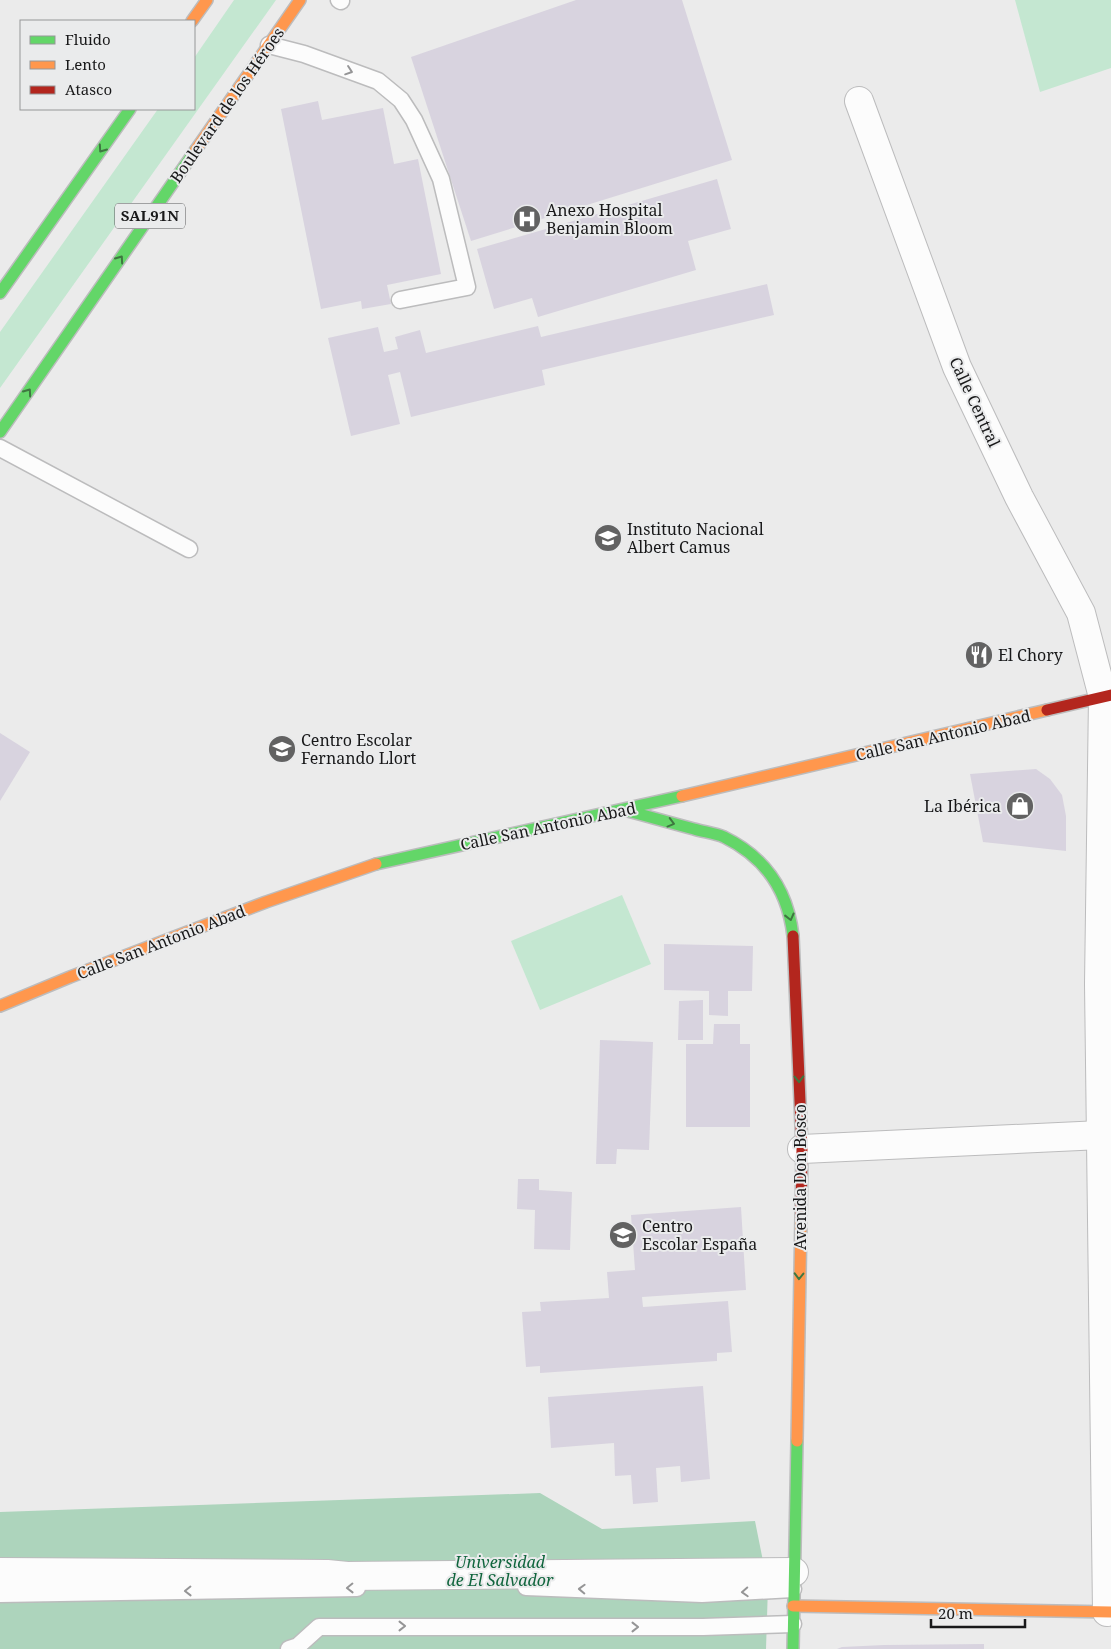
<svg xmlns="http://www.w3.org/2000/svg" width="1111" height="1649" viewBox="0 0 1111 1649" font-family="'Noto Serif',serif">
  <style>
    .green { fill: #c4e7d1 }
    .forest { fill: #add4bc }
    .building { fill: #d8d3df }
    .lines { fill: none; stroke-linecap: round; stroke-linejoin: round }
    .lane-casing { stroke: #bcbcbd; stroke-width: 19 }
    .street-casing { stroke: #bcbcbd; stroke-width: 30 }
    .fast-casing { stroke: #bcbcbd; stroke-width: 14 }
    .slow-casing { stroke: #bcbcbd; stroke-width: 14 }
    .jam-casing { stroke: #bcbcbd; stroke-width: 14 }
    .lane { stroke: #fcfcfc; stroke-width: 16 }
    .street { stroke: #fcfcfc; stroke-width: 28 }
    .fast { stroke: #63d668; stroke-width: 11 }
    .slow { stroke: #ff974d; stroke-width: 11 }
    .jam { stroke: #b3261e; stroke-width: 11 }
    .oneway { stroke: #959596 }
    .oneway2 { stroke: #3e7740 }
    .labels { text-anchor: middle; stroke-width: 4; stroke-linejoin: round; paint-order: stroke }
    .shield { fill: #eaebec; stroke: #575758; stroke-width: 1 }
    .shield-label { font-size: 15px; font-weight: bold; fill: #181819 }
    .street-label { font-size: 16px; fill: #181819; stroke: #eaebec }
    .poi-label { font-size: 16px; fill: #181819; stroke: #eaebec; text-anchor: start }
    .park-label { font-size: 16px; font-style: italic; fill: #10653d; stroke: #eaebec }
  </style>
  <rect width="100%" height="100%" fill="#ebebeb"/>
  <g class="green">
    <polygon points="234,0 276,0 0,388 0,332 158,109 194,109 194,58"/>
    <polygon points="1015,0 1111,0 1111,68 1040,92"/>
    <polygon points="622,895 651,964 540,1010 511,941"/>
  </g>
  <polygon class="forest" points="540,1493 602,1529 755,1521 768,1586 766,1649 0,1649 0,1512"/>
  <g class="building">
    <polygon points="576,0 682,0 732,160 471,241 411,57"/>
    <polygon points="318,101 322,120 383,108 394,164 418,159 441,274 387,285 391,304 362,309 361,301 321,309 281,109"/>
    <polygon points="717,179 731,229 688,241 696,270 538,317 532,298 494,309 477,249"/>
    <polygon points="767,284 774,315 542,370 545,385 411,417 400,372 388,375 400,424 351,436 328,338 378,327 384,352 398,349 395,337 420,330 426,353 538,326 541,337"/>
    <polygon points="0,733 30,752 0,801"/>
    <polygon points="1036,769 1050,779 1062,795 1066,816 1066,851 983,842 970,774"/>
    <polygon points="664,944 753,946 752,991 728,991 728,1016 709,1015 709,991 664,990"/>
    <polygon points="703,1000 703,1040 678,1040 679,1001"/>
    <polygon points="714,1024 740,1024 740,1044 750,1044 750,1127 686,1127 686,1044 713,1044"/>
    <polygon points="600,1040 653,1042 649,1150 617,1149 616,1164 596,1164"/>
    <polygon points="518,1179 539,1179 539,1190 572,1192 570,1250 534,1249 535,1210 517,1209"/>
    <polygon points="741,1207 746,1290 642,1297 643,1307 728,1301 732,1352 717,1353 717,1361 540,1373 540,1366 526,1367 522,1312 541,1311 540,1302 609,1298 607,1272 635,1270 631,1215"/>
    <polygon points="703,1386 710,1479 681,1482 680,1466 656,1468 658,1502 633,1504 631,1475 615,1476 614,1443 551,1448 548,1397"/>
    <polygon points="984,1644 984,1649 837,1649 842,1647 884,1645"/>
  </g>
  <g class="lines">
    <defs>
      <g id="lane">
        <polyline points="339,0 341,1"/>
        <polyline points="269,45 304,54 378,81 401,100 414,120 441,179 467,287 400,300"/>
        <polyline points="0,448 189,549"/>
        <polyline points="526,1587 702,1594 793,1589"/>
        <polyline points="0,1594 357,1588"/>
        <polyline points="289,1649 298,1646 319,1627 703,1627 793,1624"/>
      </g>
      <g id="street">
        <polyline points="859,101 957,367 1019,497 1081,613 1103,697 1099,984 1107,1612"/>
        <polyline points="802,1149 1101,1135"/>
        <polyline points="0,1572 327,1574 347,1576 794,1572"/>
      </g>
      <g id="fast">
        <polyline points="0,293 130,109"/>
        <polyline points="0,432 195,151"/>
        <path d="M 624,810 C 647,816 671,823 694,829 C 704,832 715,833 724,837 C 765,857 788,891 793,936"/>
        <polyline points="376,864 682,796"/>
        <polyline points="793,1649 797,1441"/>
      </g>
      <g id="slow">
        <polyline points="192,21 207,0"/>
        <polyline points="195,151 300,0"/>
        <polyline points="682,796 1047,710"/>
        <polyline points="0,1006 70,977 266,902 376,864"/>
        <polyline points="797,1441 801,1218"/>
        <polyline points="793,1606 1111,1612"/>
      </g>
      <g id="jam">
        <polyline points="1047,710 1111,695"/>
        <polyline points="793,936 802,1149 801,1218"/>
      </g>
    </defs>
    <use href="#lane" class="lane-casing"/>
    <use href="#street" class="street-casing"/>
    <use href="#fast" class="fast-casing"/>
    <use href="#slow" class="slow-casing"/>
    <use href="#jam" class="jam-casing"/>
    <use href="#lane" class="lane"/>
    <use href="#street" class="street"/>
    <use href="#fast" class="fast"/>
    <use href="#slow" class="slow"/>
    <use href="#jam" class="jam"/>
  </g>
  <defs><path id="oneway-chevron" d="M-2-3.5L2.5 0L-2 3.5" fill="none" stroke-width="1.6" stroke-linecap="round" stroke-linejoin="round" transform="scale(1.25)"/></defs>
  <g class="oneway">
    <use href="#oneway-chevron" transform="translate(349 71) rotate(19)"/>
    <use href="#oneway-chevron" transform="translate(350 1588) rotate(179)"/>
    <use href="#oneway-chevron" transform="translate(582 1589) rotate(-178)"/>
    <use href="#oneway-chevron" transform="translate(188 1591) rotate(179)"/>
    <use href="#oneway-chevron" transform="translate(745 1592) rotate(177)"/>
    <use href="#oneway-chevron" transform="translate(402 1626)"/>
    <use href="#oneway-chevron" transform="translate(635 1627)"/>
  </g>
  <g class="oneway2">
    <use href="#oneway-chevron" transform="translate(102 149) rotate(125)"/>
    <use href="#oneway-chevron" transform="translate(120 259) rotate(-55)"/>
    <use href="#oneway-chevron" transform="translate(28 392) rotate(-55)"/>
    <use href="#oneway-chevron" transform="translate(671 823) rotate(15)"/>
    <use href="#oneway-chevron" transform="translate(790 917) rotate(76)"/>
    <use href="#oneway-chevron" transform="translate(799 1079) rotate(88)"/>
    <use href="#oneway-chevron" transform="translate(799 1276) rotate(91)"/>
  </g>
  <defs>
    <symbol id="hospital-disc" viewBox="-11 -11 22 22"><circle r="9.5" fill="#626262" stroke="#eaebec"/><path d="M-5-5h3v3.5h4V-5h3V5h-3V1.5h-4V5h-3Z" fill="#fff"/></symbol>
    <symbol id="school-disc" viewBox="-11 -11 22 22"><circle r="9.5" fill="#626262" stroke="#eaebec"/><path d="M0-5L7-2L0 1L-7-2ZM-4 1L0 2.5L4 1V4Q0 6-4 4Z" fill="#fff"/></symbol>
    <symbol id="restaurant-disc" viewBox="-11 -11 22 22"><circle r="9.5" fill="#626262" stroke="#eaebec"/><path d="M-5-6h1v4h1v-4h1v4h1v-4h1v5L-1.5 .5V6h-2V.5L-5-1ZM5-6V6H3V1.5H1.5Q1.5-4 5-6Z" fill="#fff"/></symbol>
    <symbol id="shop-disc" viewBox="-11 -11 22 22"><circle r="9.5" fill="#626262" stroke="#eaebec"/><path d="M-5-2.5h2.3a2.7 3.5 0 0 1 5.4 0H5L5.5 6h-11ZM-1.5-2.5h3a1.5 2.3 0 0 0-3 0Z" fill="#fff"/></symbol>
  </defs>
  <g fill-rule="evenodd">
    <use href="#hospital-disc" x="511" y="203" width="32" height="32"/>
    <use href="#school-disc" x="592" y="522" width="32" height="32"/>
    <use href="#restaurant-disc" x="963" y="639" width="32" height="32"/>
    <use href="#school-disc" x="266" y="733" width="32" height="32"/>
    <use href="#shop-disc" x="1004" y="790" width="32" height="32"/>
    <use href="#school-disc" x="607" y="1219" width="32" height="32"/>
  </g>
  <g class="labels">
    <rect class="shield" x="115" y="203.5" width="70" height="25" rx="4"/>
    <g class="shield-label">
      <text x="150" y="221">SAL91N</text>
    </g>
    <g class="street-label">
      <text transform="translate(227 105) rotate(-55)" y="6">Boulevard de los Héroes</text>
      <text transform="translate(975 402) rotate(65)" y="6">Calle Central</text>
      <text transform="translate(943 735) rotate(-13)" y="6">Calle San Antonio Abad</text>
      <text transform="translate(548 826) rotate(-12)" y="6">Calle San Antonio Abad</text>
      <text transform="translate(161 942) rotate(-21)" y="6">Calle San Antonio Abad</text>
      <text transform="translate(800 1177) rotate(-90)" y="6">Avenida Don Bosco</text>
    </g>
    <g class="poi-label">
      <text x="546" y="216">Anexo Hospital<tspan x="546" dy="18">Benjamin Bloom</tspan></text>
      <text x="627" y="535">Instituto Nacional<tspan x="627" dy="18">Albert Camus</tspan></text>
      <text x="998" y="661">El Chory</text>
      <text x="301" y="746">Centro Escolar<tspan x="301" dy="18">Fernando Llort</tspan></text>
      <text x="1001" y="812" text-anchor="end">La Ibérica</text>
      <text x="642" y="1232">Centro<tspan x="642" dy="18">Escolar España</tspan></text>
    </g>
    <g class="park-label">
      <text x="500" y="1568">Universidad<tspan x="500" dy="18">de El Salvador</tspan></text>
    </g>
  </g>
  <rect x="20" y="20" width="175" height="90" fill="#eaebec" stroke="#969798"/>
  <rect x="30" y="36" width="25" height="8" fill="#63d668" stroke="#969798"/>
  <text x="65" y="45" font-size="15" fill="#181819">Fluido</text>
  <rect x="30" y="61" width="25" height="8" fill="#ff974d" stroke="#969798"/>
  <text x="65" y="70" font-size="15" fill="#181819">Lento</text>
  <rect x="30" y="86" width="25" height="8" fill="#b3261e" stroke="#969798"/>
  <text x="65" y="95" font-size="15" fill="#181819">Atasco</text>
  <path d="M931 1619v8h94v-8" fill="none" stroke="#181819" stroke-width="2.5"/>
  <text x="938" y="1619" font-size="15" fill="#181819" stroke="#eaebec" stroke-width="4" paint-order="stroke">20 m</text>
</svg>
